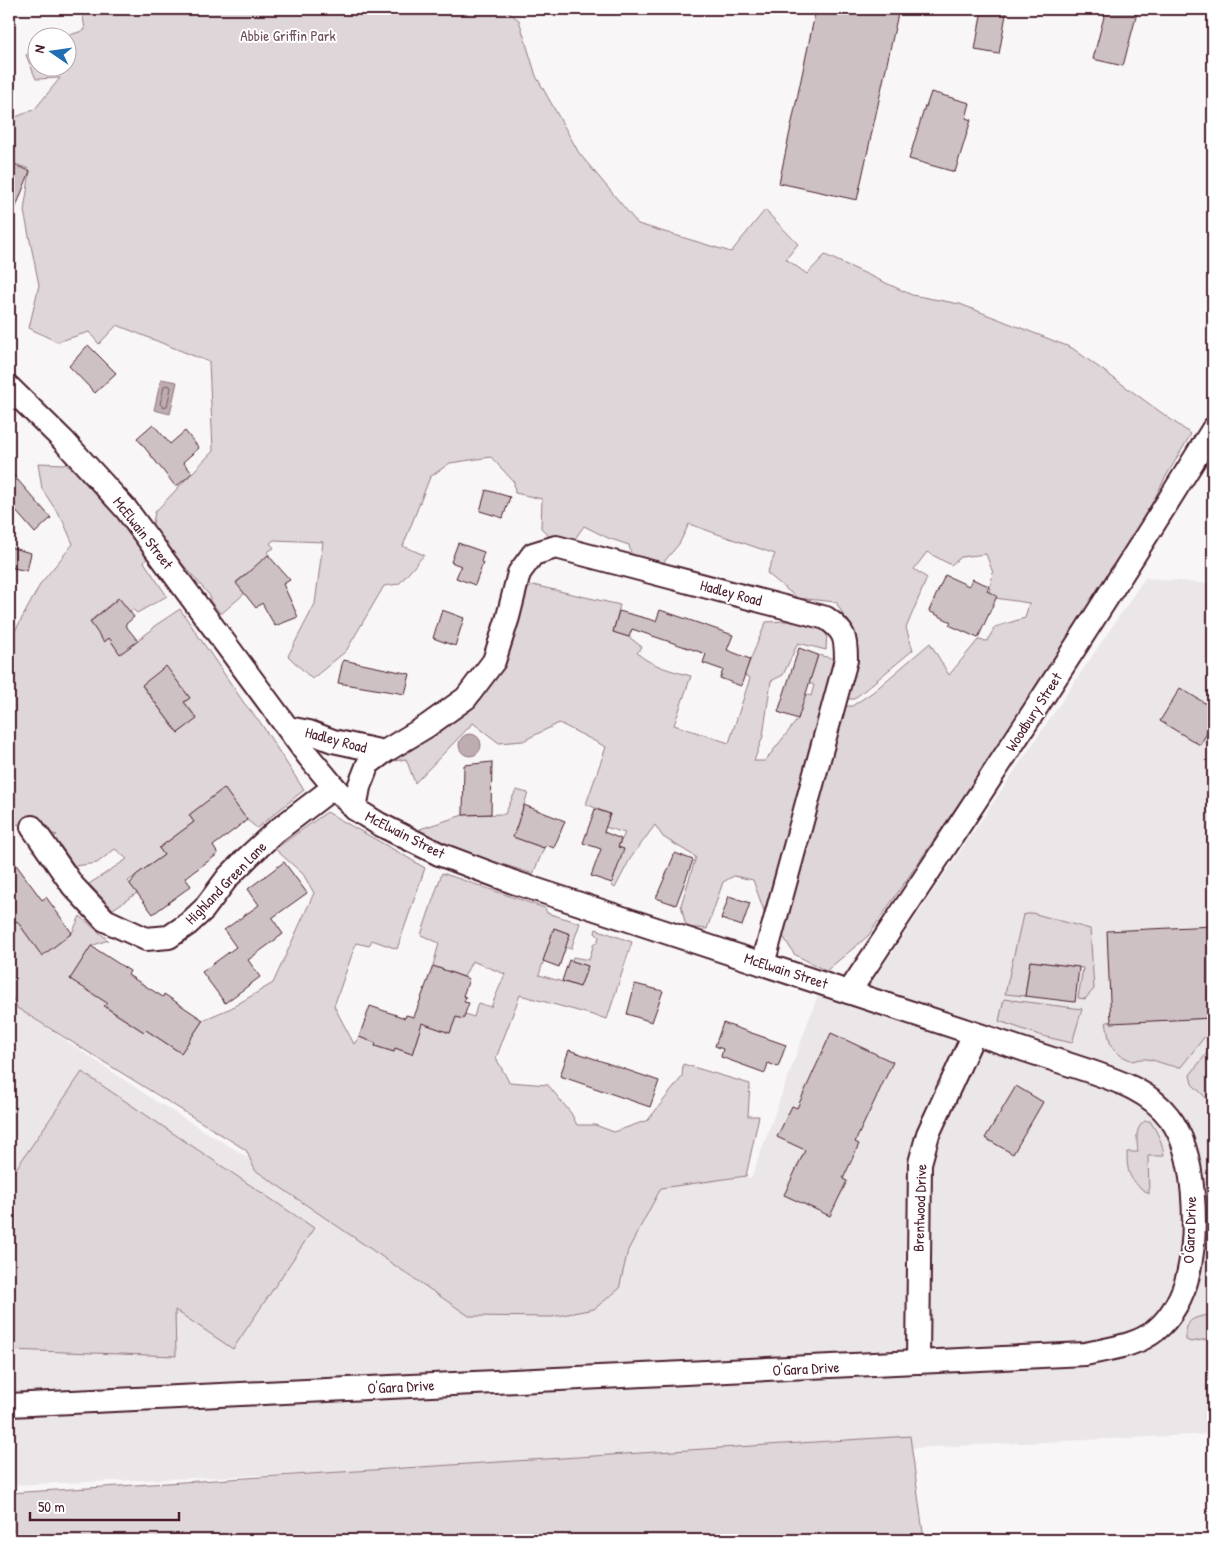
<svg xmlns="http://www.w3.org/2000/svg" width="1222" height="1549" viewBox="0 0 1222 1549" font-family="'Patrick Hand',sans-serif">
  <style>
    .built { fill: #ebe6e8 }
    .green { fill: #ded6d9; stroke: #947a82; fill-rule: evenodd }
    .water { fill: #bdadb0; stroke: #8f747b }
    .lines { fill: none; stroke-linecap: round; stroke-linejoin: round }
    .shore { stroke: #785860; stroke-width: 1 }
    .building { fill: #cdc1c4; stroke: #4a1f2b }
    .minor-casing { stroke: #4a1f2b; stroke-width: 26 }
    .minor { stroke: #fff; stroke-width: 22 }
    .labels { text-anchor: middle; stroke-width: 4; stroke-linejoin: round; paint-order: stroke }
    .park-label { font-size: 15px; fill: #6f4d56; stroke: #fff }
    .street-label { font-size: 15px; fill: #4a1f2b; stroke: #fff }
  </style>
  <rect width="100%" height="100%" fill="#f8f6f7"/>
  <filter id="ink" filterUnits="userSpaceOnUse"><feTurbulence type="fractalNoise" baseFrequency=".02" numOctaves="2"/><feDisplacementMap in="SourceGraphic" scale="10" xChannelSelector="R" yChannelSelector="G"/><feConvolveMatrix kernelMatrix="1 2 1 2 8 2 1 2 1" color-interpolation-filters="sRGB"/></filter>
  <g filter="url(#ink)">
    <polygon class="built" points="1145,578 1213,584 1213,1434 612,1462 9,1485 9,1002 154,1100 473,1296 651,1144 751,1179 819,992 857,1004"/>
    <g class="green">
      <polygon points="82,9 504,9 519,20 536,76 579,153 638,224 731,252 765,210 798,244 786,259 807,274 825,255 912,295 960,304 1072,348 1191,434 1165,478 1116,575 1011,732 990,758 868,936 826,971 794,954 775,923 834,706 852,706 873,692 930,643 949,675 978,640 987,641 995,627 1025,618 1029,603 988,597 993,573 986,554 961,557 951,565 927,552 914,569 927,578 906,628 913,650 854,699 844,699 855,636 836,602 797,598 767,573 775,554 689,524 679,544 662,564 632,558 629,545 608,538 584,526 572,543 551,538 541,528 542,499 515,493 514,482 491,457 450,463 430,477 403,546 424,555 399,584 384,586 346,651 312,679 288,656 315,604 323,542 274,540 270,543 274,548 267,552 270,556 236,582 245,593 221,614 210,601 210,596 152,528 155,512 213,451 209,362 117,325 99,344 89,332 57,342 29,328 39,285 24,211 30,171 29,169 9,162 9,120 35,109 60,78 36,79 26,55 37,49 38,68 68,68 68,38 64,37 85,30"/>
      <path d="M 38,463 L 65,464 L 126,509 L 156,548 L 144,562 L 167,596 L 137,613 L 132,609 L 130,613 L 118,598 L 90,621 L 104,642 L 109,638 L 120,653 L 153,629 L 153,627 L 180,609 L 244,703 L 260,722 L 304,790 L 257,828 L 247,820 L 224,789 L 189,815 L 194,822 L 159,848 L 164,855 L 128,881 L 137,893 L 113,909 L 89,884 L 127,859 L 115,849 L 97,863 L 75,866 L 60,845 L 52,837 L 57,835 L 13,823 L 9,826 L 9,642 L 41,583 L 73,544 L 63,521 L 42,489 ZM 166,667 L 190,698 L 184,702 L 197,718 L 178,733 L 142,686 Z"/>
      <path d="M 533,585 L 620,605 L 613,632 L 629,637 L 642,647 L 637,653 C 651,666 673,671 691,676 L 674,725 L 729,743 L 750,678 L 744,675 L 766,622 L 788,621 L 827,629 L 826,650 L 798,643 L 783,675 L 771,681 L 763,736 L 754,761 L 765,761 L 798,719 L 805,694 L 811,696 L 814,685 L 809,683 L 818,655 L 840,660 L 764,911 L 753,880 L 734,876 L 723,882 L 707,929 L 686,927 L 681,905 L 696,857 L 663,837 L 655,825 L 630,859 L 615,888 L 612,886 L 618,847 L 625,833 L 605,827 L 610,814 L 586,804 L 606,747 L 559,723 L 523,741 L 499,743 L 473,723 L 415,783 L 406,759 L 395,761 L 408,744 L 443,727 L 520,595 Z"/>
      <polygon points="516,790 528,793 513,837 544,848 533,874 467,853 421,833 420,829 463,815 505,814"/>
      <path d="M 327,812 C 359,831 393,848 425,868 L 397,949 L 372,940 L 369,946 L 356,943 L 334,1006 L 354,1044 L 359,1037 L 376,1043 L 375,1046 L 394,1052 L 395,1048 L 412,1054 L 422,1023 L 450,1033 L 456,1017 L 463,1019 L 465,1014 L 474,1017 L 478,1003 L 491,1007 L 505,974 L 472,961 L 464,977 L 433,966 L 439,943 L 421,935 L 442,873 L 545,908 L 547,913 L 580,923 L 571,949 L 565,947 L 570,934 L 554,928 L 539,975 L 580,987 L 588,966 L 572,961 L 573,957 L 589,960 L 594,943 L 597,943 L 599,937 L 595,933 L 596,929 L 632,942 L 607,1019 L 520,995 L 496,1058 L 509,1082 L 548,1085 L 571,1113 L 577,1125 L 595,1125 L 614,1132 L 648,1120 L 682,1077 L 683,1064 L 750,1084 L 748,1116 L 759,1116 L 746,1176 L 661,1188 L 628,1250 L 619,1289 L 594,1309 L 552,1317 L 469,1316 L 255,1170 L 246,1150 L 17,1008 L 9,991 L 9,916 L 13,923 L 17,921 L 42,955 L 72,933 L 80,916 L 108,940 L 91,946 L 107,1003 L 105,1007 L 144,1032 L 146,1030 L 181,1053 L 203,1020 L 231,1008 L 273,983 L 314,893 L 303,874 L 275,849 Z"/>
      <polygon points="1032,913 1090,929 1094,989 1085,999 1078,998 1083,968 1030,961 1025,996 1005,994 1023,915"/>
      <polygon points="1004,999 1082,1009 1072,1043 1042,1036 999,1021"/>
      <path d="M 1213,1018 L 1213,1026 L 1181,1067 C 1163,1067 1150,1054 1133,1061 C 1108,1051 1111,1047 1106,1022 Z"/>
      <polygon points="1213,1045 1213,1105 1192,1084 1190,1075"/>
      <polygon points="82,1072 314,1228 233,1349 175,1310 176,1356 9,1350 9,1179"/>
      <path d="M 1145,1121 L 1150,1121 C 1157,1132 1163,1143 1164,1156 L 1148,1156 L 1149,1194 C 1130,1181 1127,1175 1127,1152 L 1138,1152 C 1137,1140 1134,1129 1145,1121 Z"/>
      <path d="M 1209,1315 L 1213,1315 L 1213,1338 L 1191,1342 L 1186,1340 C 1185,1320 1191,1318 1209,1315 Z"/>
      <polygon points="910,1436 924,1540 9,1540 9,1493"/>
    </g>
    <g class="water">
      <polygon points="161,379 177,382 170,414 154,410"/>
      <circle cx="470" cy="745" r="11"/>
    </g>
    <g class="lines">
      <polygon class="shore" points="166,385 170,386 171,388 167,406 164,408 160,404 164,387"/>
    </g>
    <g class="building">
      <polygon points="816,9 899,9 857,200 779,183"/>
      <polygon points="982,9 1007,9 999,54 975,50"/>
      <polygon points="1106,9 1138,9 1123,66 1093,59"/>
      <polygon points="931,92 970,103 966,118 971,120 955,172 909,159 925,106 926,107"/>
      <polygon points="9,163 30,171 10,222 9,222"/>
      <polygon points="88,345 116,373 95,393 69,366"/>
      <polygon points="153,424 170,444 185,431 199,448 183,462 192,473 176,487 137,438"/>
      <polygon points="9,470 51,518 35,533 9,503"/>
      <polygon points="486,490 510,497 503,518 480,511"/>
      <polygon points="458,543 484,552 481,562 483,563 475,585 456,578 461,566 451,562"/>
      <polygon points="9,547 31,553 27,571 9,567"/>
      <polygon points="268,555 290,580 283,584 298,617 275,626 262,603 256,608 236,583"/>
      <polygon points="945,575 969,586 972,579 989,586 987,591 997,596 978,638 949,625 951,622 929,611"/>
      <polygon points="119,598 134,617 125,625 138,641 120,654 109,638 104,642 90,622"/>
      <polygon points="442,610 464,618 455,646 433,638"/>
      <polygon points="660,610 733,635 727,650 750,659 741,686 720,678 723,670 703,663 706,654 632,629 629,637 613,632 619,611 656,621"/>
      <polygon points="799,648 818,655 798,719 778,712"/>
      <polygon points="343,660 410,674 405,694 338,683"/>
      <polygon points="166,666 190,698 184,702 197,719 178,733 142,685"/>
      <polygon points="1180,688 1213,708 1213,723 1200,745 1160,721"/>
      <polygon points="492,762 491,814 463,815 464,765"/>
      <polygon points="224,788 247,820 213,846 218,854 185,878 191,886 153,914 130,884 136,875 164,855 159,848 194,822 189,815"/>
      <polygon points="524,805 565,821 554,848 546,845 544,848 513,837"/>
      <polygon points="595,809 610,814 604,832 621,839 618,847 624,849 612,883 591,876 601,849 583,843"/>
      <polygon points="675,853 693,860 676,905 656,898"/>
      <polygon points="9,855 42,900 46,897 72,933 42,956 17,921 9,926"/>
      <polygon points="284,862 307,893 272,918 283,934 248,960 260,977 225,1003 202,972 236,947 224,930 259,905 248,889"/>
      <polygon points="729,896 750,903 742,926 721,919"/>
      <polygon points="1213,926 1213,1018 1111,1023 1107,931"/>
      <polygon points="554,928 570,934 559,967 543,961"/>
      <polygon points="91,946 130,971 128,975 163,997 164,994 203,1020 181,1053 146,1030 144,1032 104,1006 107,1003 70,979"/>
      <polygon points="569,960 588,966 580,987 562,981"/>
      <polygon points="1030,961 1079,967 1075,1002 1025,996"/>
      <polygon points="433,966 469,979 463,996 466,997 464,1002 469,1003 463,1019 456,1017 450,1033 422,1023 412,1054 395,1048 394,1052 375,1046 376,1043 359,1037 370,1006 405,1018 406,1015 414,1017"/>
      <polygon points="635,984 663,991 652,1022 627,1014"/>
      <polygon points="723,1023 786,1045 778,1067 768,1063 765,1073 721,1057 723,1049 715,1046"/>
      <polygon points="831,1033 893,1062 855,1142 859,1144 843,1179 847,1181 830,1216 784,1195 805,1150 777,1137 792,1106 797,1108"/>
      <polygon points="569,1050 659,1081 650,1107 560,1076"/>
      <polygon points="1016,1086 1043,1102 1013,1154 985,1138"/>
    </g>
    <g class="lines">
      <defs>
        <g id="minor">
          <path d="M 9,387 L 63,440 L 126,509 L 309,757 L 334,787 L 355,809 L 379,824 L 439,854 L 513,882 L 1092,1072 C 1121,1082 1150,1092 1169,1117 C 1197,1152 1198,1233 1188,1275 C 1183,1295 1172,1317 1156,1330 C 1137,1346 1108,1349 1085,1354 L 9,1405"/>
          <path d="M 288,728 L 309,732 L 333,741 L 384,752 L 427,726 L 466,698 L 494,661 L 508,617 L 519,573 L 533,554 L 556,547 L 826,618 C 845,631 846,638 846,660 L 763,964"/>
          <polyline points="355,809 359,787 368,764 384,752"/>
          <polyline points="32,827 73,886 105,920 146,939 169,937 188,924 204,909 228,877 249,856 275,832 334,787"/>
          <path d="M 849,992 C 973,806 1096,619 1213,429"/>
          <polyline points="918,1362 920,1163 928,1134 974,1034"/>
        </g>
      </defs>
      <use href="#minor" class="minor-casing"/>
      <use href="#minor" class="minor"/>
    </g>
  </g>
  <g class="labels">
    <g class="park-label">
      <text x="288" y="41">Abbie Griffin Park</text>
    </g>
    <g class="street-label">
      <text transform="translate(143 533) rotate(52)" y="5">McElwain Street</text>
      <text transform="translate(731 593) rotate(15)" y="5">Hadley Road</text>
      <text transform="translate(1034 712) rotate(-57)" y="5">Woodbury Street</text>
      <text transform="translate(336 740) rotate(15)" y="5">Hadley Road</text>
      <text transform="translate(405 835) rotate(27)" y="5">McElwain Street</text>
      <text transform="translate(226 883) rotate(-46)" y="5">Highland Green Lane</text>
      <text transform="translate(786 971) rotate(18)" y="5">McElwain Street</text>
      <text transform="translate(920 1208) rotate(-88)" y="5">Brentwood Drive</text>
      <text transform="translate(1190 1230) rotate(-88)" y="5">O'Gara Drive</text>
      <text transform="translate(806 1369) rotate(-3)" y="5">O'Gara Drive</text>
      <text transform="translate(401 1387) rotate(-3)" y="5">O'Gara Drive</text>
    </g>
  </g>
  <rect width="1222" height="1549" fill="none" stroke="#fff" stroke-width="30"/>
  <rect x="15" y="15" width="1192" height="1519" fill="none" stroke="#4a1f2b" stroke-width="2" filter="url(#ink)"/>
  <g transform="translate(52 52) rotate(283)"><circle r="24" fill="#ffffff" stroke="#b7a5aa"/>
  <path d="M0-4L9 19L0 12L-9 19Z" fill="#1f6fb2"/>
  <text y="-8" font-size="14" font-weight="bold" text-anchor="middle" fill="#4a1f2b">N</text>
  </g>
  <path d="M30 1512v8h149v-8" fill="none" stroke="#4a1f2b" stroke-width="2.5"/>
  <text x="38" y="1512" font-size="15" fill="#4a1f2b" stroke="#ffffff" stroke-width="4" paint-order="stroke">50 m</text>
</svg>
